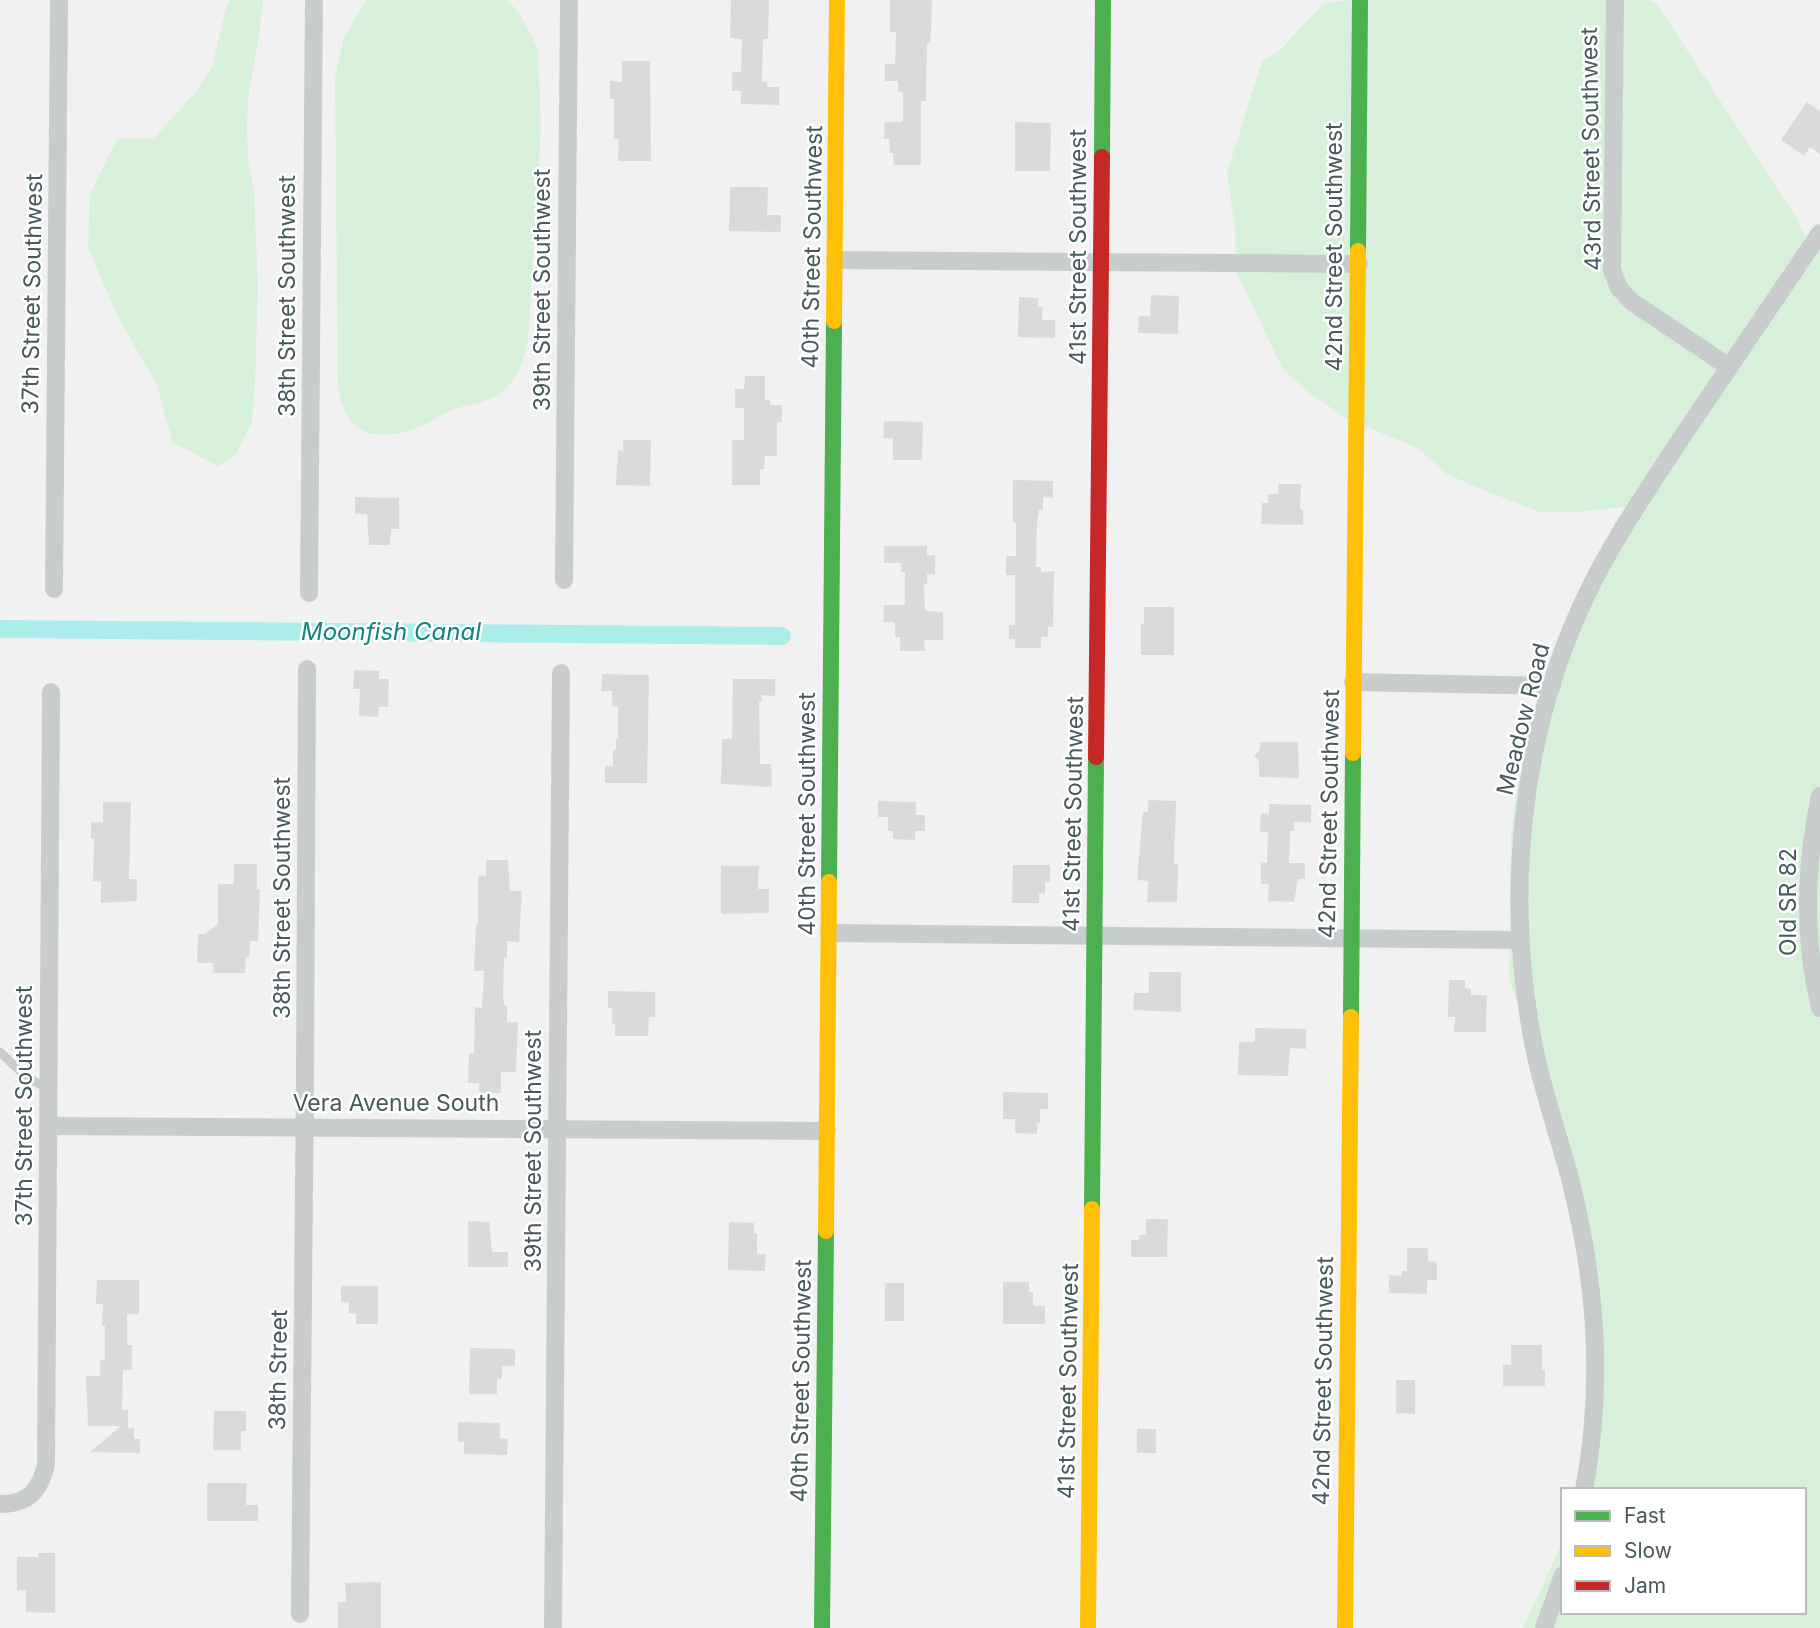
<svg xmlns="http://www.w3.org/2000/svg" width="1820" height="1628" viewBox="0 0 1820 1628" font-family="Inter,sans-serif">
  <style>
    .green { fill: #d6f0da }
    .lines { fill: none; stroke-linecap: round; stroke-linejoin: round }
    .canal { stroke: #acedeb; stroke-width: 18 }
    .building { fill: #d9dada }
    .lane { stroke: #c9cccd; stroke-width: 9 }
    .street { stroke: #c9cccd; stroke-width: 18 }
    .fast { stroke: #4caf50; stroke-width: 16 }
    .slow { stroke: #ffc107; stroke-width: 16 }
    .jam { stroke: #c62828; stroke-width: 16 }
    .labels { text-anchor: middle; stroke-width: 5; stroke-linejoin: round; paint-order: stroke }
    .street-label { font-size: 23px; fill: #48595e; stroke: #fff }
    .water-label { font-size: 24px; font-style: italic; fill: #108482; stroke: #fff }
  </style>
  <rect width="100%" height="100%" fill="#f2f1f1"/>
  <g class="green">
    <polygon points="229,0 263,0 259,36 249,91 247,123 248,161 254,192 258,287 255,382 252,422 235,456 218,466 173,443 156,383 119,319 88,248 90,194 117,139 153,139 195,93 212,67 226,8"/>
    <path d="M 366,0 L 507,0 L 520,14 L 538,49 L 541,131 L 528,339 C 524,361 518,381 498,395 C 485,404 467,404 452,410 C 443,413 437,419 428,423 C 410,433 373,442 356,426 C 345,417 340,400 338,387 L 335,78 L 344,37 Z"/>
    <polygon points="1344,0 1649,0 1657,4 1794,214 1809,243 1820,227 1820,1628 1523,1628 1563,1541 1563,1612 1804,1612 1804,1490 1578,1490 1586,1463 1593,1304 1557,1127 1509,978 1511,835 1523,742 1557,648 1626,507 1575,512 1540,512 1471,485 1445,473 1419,449 1344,417 1307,391 1282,368 1236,271 1235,228 1227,173 1262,61 1278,52 1322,5"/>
  </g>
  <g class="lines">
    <polyline class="canal" points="0,629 782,636"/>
  </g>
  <g class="building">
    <polygon points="731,0 769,0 768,39 763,39 762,82 767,82 767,87 779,87 779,105 741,104 741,91 732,91 732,72 741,72 742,39 730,38"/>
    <polygon points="890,0 932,0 931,31 930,43 927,43 926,101 921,101 921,165 894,165 893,153 889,153 890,139 884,139 885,122 903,122 903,92 898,92 898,81 885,81 885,64 895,64 896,32 890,32"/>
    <polygon points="622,61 650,61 651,161 618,161 619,139 614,139 614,99 610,99 610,81 622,82"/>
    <polygon points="1807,102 1820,111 1820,154 1810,147 1804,156 1781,140"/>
    <polygon points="1015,122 1051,123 1050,171 1015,171"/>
    <polygon points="730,187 768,187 767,215 781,215 781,232 729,231"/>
    <polygon points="1151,295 1179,296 1178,334 1138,333 1139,316 1150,316"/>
    <polygon points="1019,297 1038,298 1038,307 1043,307 1042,320 1055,320 1055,338 1018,337"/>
    <polygon points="745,376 765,376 765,400 770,400 770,405 782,405 782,422 777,422 777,456 765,456 764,469 760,469 760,485 732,485 732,440 744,440 744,408 735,408 735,389 744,389"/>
    <polygon points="884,421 923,422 922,460 893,460 893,438 883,438"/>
    <polygon points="623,440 651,440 650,486 616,485 618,450 623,451"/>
    <polygon points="1013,480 1053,481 1053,498 1043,497 1043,510 1039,510 1037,523 1036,567 1041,567 1041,572 1054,571 1053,627 1048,627 1048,637 1041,637 1041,648 1015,648 1015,639 1009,639 1009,625 1015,625 1015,575 1006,575 1006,556 1016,556 1016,523 1013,523"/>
    <polygon points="1278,484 1301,484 1300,509 1303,510 1303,525 1261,524 1262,503 1268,503 1268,494 1278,494"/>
    <polygon points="355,497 399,498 399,529 391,529 390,545 369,545 367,514 355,514"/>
    <polygon points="884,546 927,546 927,555 935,555 935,574 927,574 927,584 924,584 925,611 943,612 943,640 924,640 925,651 900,651 900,637 895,637 895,622 883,622 884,605 905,605 905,572 901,572 901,563 884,563"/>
    <polygon points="1144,607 1174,607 1174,655 1141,655 1141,624 1144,624"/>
    <polygon points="354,670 379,671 379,679 389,679 388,707 379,707 378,717 359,716 360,689 353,689"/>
    <polygon points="602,674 649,675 647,783 605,783 605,766 613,766 613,750 616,750 616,739 618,739 618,707 612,706 612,691 601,691"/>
    <polygon points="733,679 775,679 775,696 762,695 762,702 759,702 760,764 771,764 772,787 721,784 722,739 732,739"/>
    <polygon points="1260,742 1298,742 1299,778 1259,777 1259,761 1254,755 1260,750"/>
    <polygon points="1148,800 1176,801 1174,864 1178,864 1177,902 1147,902 1148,881 1137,880 1143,812 1148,812"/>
    <polygon points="878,801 916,802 916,815 925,815 925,831 915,831 915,840 893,839 893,831 888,831 888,817 878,817"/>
    <polygon points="103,802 131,802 129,879 137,879 137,901 101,903 101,882 93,881 94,839 91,839 91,822 103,822"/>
    <polygon points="1269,804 1311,805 1311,822 1294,822 1294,831 1290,831 1289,863 1305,863 1305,879 1298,879 1294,902 1268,901 1269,884 1261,884 1261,862 1267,863 1268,832 1260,832 1261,813 1269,814"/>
    <polygon points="486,860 508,860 510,891 522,891 519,942 507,941 507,958 504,958 503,992 504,1005 507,1005 507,1022 518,1022 516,1072 501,1072 501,1093 479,1093 479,1083 468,1083 469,1053 474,1053 475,1007 482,1008 484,971 474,971 476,924 478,924 478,876 486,876"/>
    <polygon points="234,864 257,864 257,889 260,889 258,941 250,941 249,957 246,957 245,973 213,973 213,963 197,963 198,934 205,934 218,924 218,884 234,884"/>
    <polygon points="1013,865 1050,865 1050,882 1045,882 1045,894 1039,893 1039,903 1012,903"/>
    <polygon points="721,866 759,866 758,889 769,889 769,913 721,914"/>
    <polygon points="1149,972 1181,972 1181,1012 1133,1010 1134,993 1149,993"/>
    <polygon points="1449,980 1465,980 1465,988 1471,989 1471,995 1487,995 1486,1032 1454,1032 1455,1017 1448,1017"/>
    <polygon points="608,991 655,992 655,1017 649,1017 648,1036 615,1036 615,1024 612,1025 612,1008 608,1008"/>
    <polygon points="1255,1028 1306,1029 1306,1049 1290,1048 1288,1076 1238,1075 1239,1042 1255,1042"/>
    <polygon points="1003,1092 1048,1093 1048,1109 1040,1109 1040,1123 1037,1123 1037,1134 1015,1133 1015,1119 1003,1119"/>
    <polygon points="1146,1219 1168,1219 1167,1257 1131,1257 1131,1240 1139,1240 1139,1235 1146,1235"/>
    <polygon points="468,1221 489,1222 492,1252 508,1252 508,1267 468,1267"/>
    <polygon points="729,1222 754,1223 754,1233 757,1233 757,1254 766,1254 765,1271 728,1270"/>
    <polygon points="1407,1248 1428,1248 1428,1261 1437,1262 1437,1280 1427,1280 1427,1294 1389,1293 1389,1275 1402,1276 1402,1271 1407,1271"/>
    <polygon points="97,1280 139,1280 139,1314 127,1314 127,1345 132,1345 132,1370 123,1370 122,1410 128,1410 128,1428 134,1428 134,1439 140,1439 140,1453 90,1452 121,1426 88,1426 86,1376 100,1376 100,1360 105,1360 105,1326 102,1326 103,1304 96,1304"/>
    <polygon points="1003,1282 1029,1282 1029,1292 1033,1292 1033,1306 1045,1306 1045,1324 1003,1324"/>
    <rect x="885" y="1283" width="19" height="38"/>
    <polygon points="341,1286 378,1286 378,1324 356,1324 356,1314 349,1313 349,1302 341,1302"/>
    <polygon points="1511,1345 1542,1345 1542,1370 1545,1370 1545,1386 1503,1386 1503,1365 1511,1365"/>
    <polygon points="470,1348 515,1349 515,1366 502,1366 502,1379 497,1378 497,1394 469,1394"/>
    <polygon points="1396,1380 1415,1380 1415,1414 1396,1413"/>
    <polygon points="214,1411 246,1411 246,1431 241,1431 241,1450 213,1450"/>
    <polygon points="458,1422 500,1423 500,1438 508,1439 507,1455 464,1454 464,1442 458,1442"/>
    <rect x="1137" y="1429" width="19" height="24"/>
    <polygon points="207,1483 247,1483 246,1505 258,1505 258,1521 207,1521"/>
    <polygon points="38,1553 55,1553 55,1613 26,1612 26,1590 17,1590 17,1557 38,1557"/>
    <polygon points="381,1582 381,1628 338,1628 338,1602 346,1602 345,1583"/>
  </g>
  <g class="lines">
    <path class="lane" d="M 0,1052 C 14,1066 29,1081 48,1088"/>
    <g class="street">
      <polyline points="1615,0 1612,270 1619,288 1632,302 1729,367"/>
      <polyline points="835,260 1359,264"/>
      <polyline points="564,580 569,0"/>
      <polyline points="54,589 59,0"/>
      <polyline points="309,593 314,0"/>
      <polyline points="1353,682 1552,686"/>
      <path d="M 1820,796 C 1805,866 1803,938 1820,1008"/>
      <polyline points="829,933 1520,940"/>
      <polyline points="48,1126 827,1131"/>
      <path d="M 1584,1490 C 1604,1385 1596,1278 1569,1175 C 1558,1134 1544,1094 1535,1052 C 1504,901 1519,736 1586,596 C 1612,541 1647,491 1680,440 C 1726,371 1773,302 1820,233"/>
      <path d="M 0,1504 C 28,1504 39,1492 46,1465 L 51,692"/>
      <polyline points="300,1614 305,1081 307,669"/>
      <polyline points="553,1628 561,673"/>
      <polyline points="1544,1628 1563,1575"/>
    </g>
    <g class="fast">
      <polyline points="1102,157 1103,0"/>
      <polyline points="1358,251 1360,0"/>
      <polyline points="829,882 834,321"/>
      <polyline points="1351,1017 1353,753"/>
      <polyline points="1092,1209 1096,757"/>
      <polyline points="822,1628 826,1231"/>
    </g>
    <g class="slow">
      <polyline points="834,321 837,0"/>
      <polyline points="1353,753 1358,251"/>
      <polyline points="826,1231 829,882"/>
      <polyline points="1088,1628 1092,1209"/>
      <polyline points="1345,1628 1351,1017"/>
    </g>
    <polyline class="jam" points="1096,757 1102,157"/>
  </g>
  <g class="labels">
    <g class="street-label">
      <text transform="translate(1591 149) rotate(-91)" y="8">43rd Street Southwest</text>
      <text transform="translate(812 247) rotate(-89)" y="8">40th Street Southwest</text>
      <text transform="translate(1078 247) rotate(-90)" y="8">41st Street Southwest</text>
      <text transform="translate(1334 247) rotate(-90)" y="8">42nd Street Southwest</text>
      <text transform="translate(542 290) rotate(-90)" y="8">39th Street Southwest</text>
      <text transform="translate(32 294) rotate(-89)" y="8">37th Street Southwest</text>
      <text transform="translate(287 296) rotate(-90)" y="8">38th Street Southwest</text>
      <text transform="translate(1523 719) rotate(-76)" y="8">Meadow Road</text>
      <text transform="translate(807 814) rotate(-90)" y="8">40th Street Southwest</text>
      <text transform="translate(1073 814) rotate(-89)" y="8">41st Street Southwest</text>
      <text transform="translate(1329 814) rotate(-89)" y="8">42nd Street Southwest</text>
      <text transform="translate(282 898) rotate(-90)" y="8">38th Street Southwest</text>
      <text transform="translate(1788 902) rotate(-90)" y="8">Old SR 82</text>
      <text x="396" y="1111">Vera Avenue South</text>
      <text transform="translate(24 1106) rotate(-90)" y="8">37th Street Southwest</text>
      <text transform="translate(533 1151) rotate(-90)" y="8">39th Street Southwest</text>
      <text transform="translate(278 1370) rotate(-89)" y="8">38th Street</text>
      <text transform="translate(801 1381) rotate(-89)" y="8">40th Street Southwest</text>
      <text transform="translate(1068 1381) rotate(-89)" y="8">41st Street Southwest</text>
      <text transform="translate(1323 1381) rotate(-89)" y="8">42nd Street Southwest</text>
    </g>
    <g class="water-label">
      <text x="391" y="640">Moonfish Canal</text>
    </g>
  </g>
  <rect x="1561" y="1488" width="245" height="126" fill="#ffffff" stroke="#b6bdbf" stroke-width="2"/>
  <rect x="1575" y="1511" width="35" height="10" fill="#4caf50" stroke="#b6bdbf" stroke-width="2"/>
  <text x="1624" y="1523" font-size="21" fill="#48595e">Fast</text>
  <rect x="1575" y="1546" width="35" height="10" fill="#ffc107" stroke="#b6bdbf" stroke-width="2"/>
  <text x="1624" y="1558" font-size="21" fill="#48595e">Slow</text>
  <rect x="1575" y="1581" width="35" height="10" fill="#c62828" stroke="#b6bdbf" stroke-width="2"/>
  <text x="1624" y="1593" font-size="21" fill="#48595e">Jam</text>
</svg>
